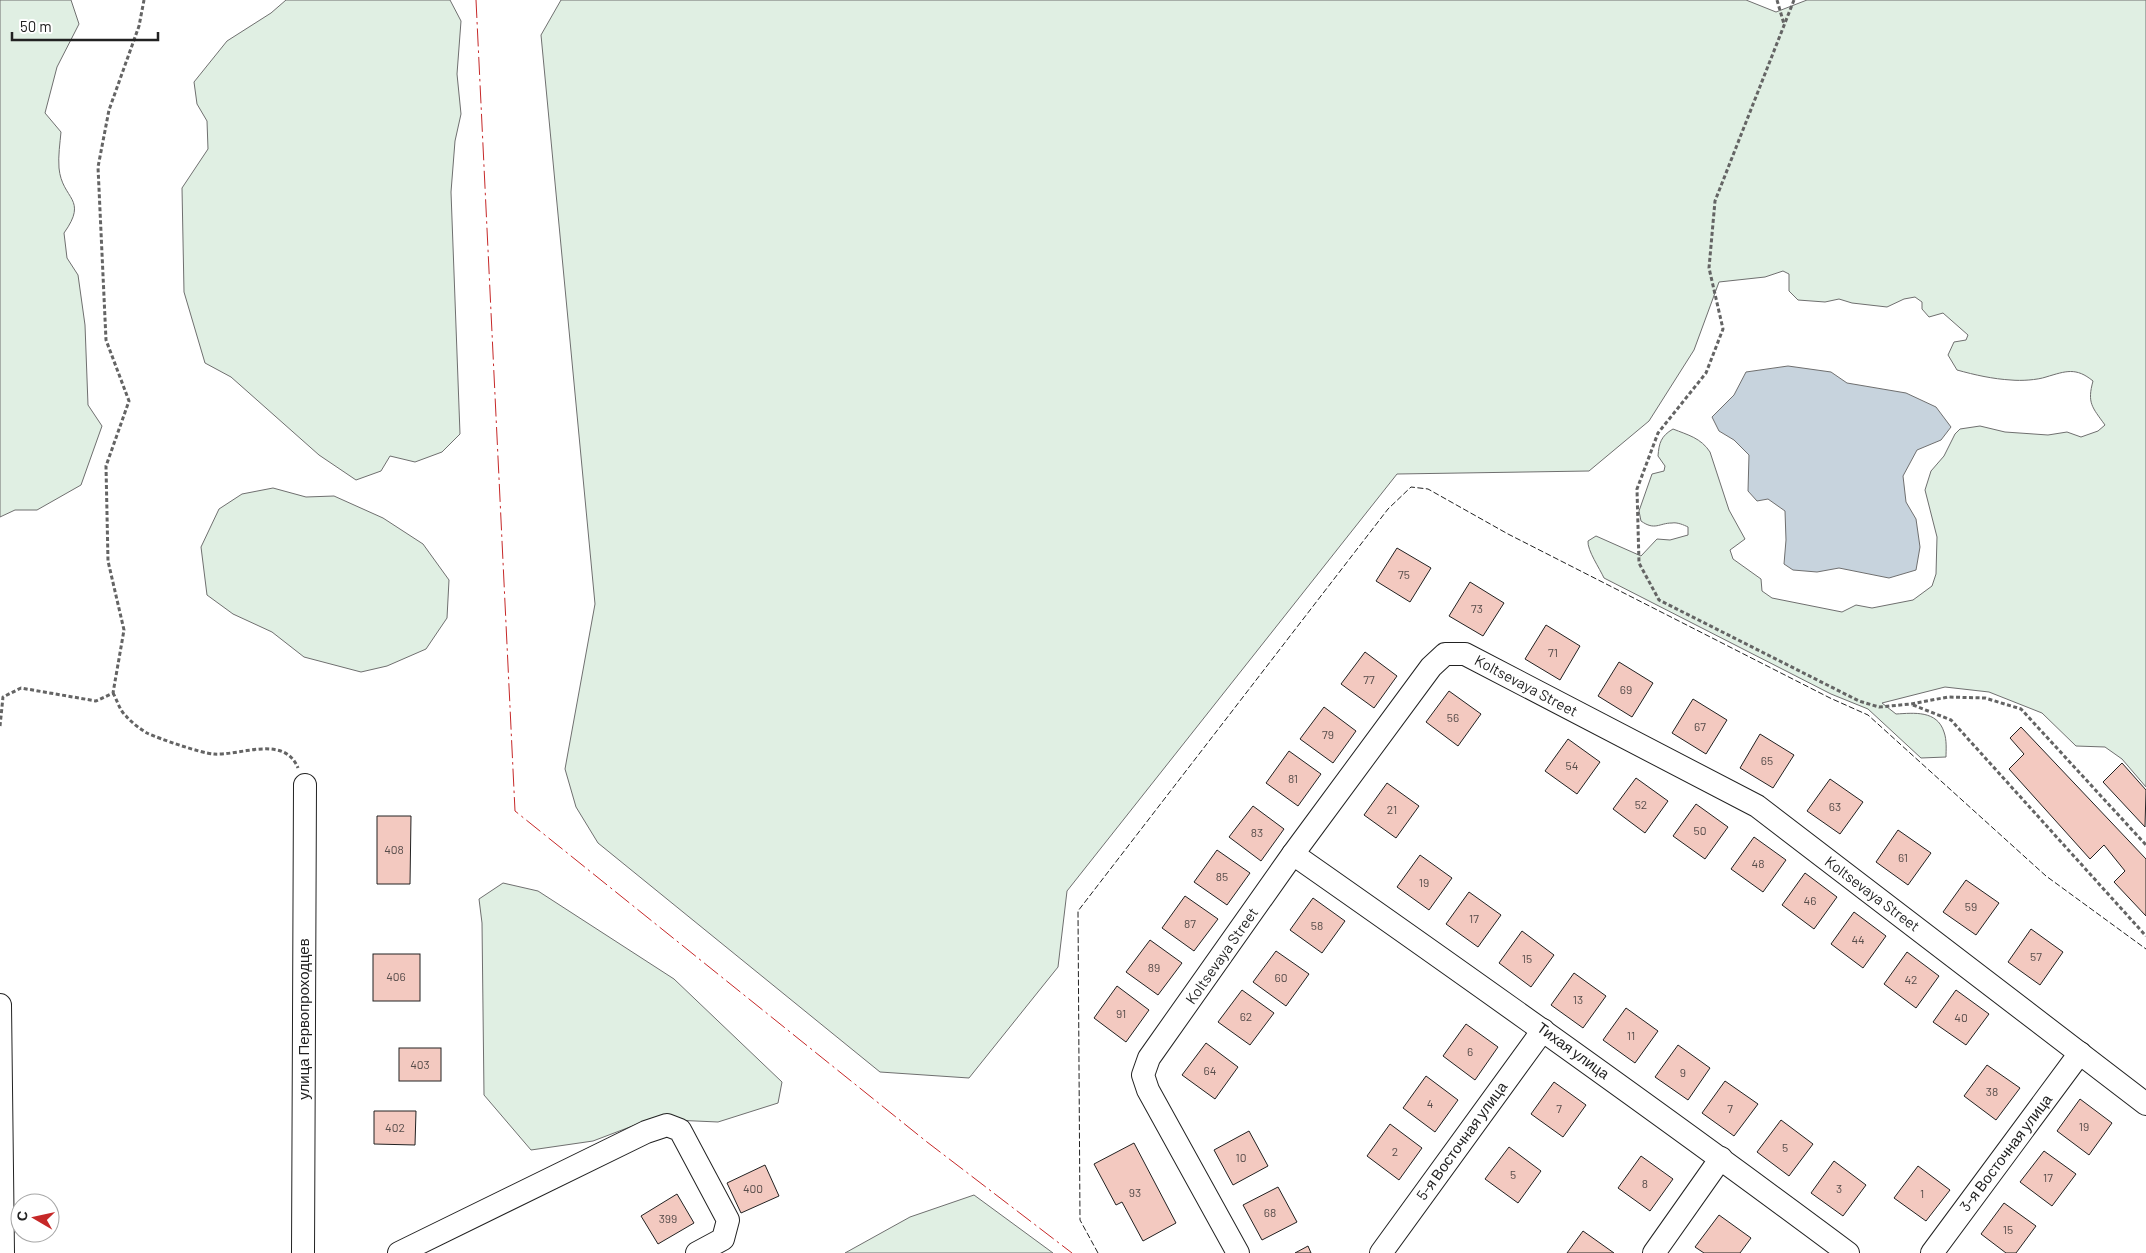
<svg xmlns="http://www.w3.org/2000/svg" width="2146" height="1253" viewBox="0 0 2146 1253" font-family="Barlow,sans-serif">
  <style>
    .green { fill: #e0efe3; stroke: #6f6f6f }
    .water { fill: #c7d3dd; stroke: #6f6f6f }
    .building { fill: #f3c9c0; stroke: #222 }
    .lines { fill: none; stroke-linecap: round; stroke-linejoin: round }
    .minor-casing { stroke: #222; stroke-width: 24 }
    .path { stroke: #646464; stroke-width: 3; stroke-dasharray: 4 2.5; stroke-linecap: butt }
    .minor { stroke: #fff; stroke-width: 22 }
    .fence { stroke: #222; stroke-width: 1; stroke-dasharray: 6 2.5; stroke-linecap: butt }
    .power { stroke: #c62828; stroke-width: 1; stroke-dasharray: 18 4 2.5 4; stroke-linecap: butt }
    .labels { text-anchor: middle; stroke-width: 4; stroke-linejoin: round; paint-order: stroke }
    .number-label { font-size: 12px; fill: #564c4a }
    .street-label { font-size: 15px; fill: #222; stroke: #fff }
  </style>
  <rect width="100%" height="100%" fill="#fff"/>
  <g class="green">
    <path d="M 0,0 L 71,0 L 79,24 L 57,67 L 45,113 L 61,132 C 60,143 58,156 59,168 C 62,200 89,198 64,233 L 67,258 L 78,275 L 85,325 L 88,405 L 102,426 L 81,485 L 37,510 L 15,510 L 0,517 Z"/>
    <polygon points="286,0 450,0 461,21 457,74 461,114 455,141 451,192 460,434 442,452 415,462 390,456 381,471 356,480 319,455 231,377 205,363 184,292 182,188 208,149 207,121 197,104 194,82 227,41 271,13"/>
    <path d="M 561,0 L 1746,0 L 1776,12 L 1807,0 L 2146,0 L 2146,787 L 2122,759 L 2105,747 L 2076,746 L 2042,713 L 1989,692 L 1945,687 L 1882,703 L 1896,714 C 1914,713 1937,710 1944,732 C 1947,740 1946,750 1946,757 L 1921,758 L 1868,709 L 1831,694 L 1604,578 C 1600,569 1587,550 1588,541 L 1596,536 L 1641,556 L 1657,539 L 1670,540 L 1688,535 L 1688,527 C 1684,525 1677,522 1672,523 C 1659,523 1655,531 1641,521 L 1639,511 L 1652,474 L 1664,471 L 1665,466 L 1658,456 C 1659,443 1661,436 1673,429 C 1688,435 1701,438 1710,452 L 1729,510 L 1745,539 L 1730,550 L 1733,559 L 1761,579 L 1762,591 L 1772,598 L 1842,612 L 1856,605 L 1872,608 L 1913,600 L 1932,586 L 1936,574 L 1937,537 L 1925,490 L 1931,471 L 1944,456 L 1955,434 L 1960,429 L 1980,426 L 2005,432 L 2048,435 L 2067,432 L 2081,437 L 2098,431 L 2105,425 C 2092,407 2087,403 2093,381 C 2076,367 2066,371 2046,377 C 2037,380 2021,381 2011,380 C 1993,379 1975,375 1957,370 L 1948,355 L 1954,342 L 1966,340 L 1968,335 L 1943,313 L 1929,317 L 1922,309 L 1922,302 L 1915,297 L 1904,299 L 1887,307 L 1852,303 L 1839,299 L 1825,302 L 1798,300 L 1789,291 L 1789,274 L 1783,271 L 1765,277 L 1719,282 L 1694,350 L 1649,421 L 1589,471 L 1397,474 L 1067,891 L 1058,967 L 969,1078 L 880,1072 L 598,843 L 576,807 L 565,769 L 595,604 L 541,35 Z"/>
    <polygon points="273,488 306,497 334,496 383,518 423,544 449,580 447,618 426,649 387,666 361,672 304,657 272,632 233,614 207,595 201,547 219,509 242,494"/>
    <polygon points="503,883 538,891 674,979 782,1082 778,1103 718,1122 651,1119 593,1141 531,1150 484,1095 482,923 479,899"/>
    <polygon points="974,1195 1053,1253 845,1253 910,1217"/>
  </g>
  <polygon class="water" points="1788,366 1831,372 1847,383 1906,393 1936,407 1951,427 1941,440 1917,450 1903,476 1906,502 1916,519 1920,547 1916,570 1889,578 1839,568 1817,572 1793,570 1784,564 1786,540 1785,511 1768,499 1757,501 1748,491 1749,455 1734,440 1719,431 1712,417 1734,395 1746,372"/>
  <g class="building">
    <polygon points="1397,548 1431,568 1410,602 1376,581"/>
    <polygon points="1470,582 1504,603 1483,636 1449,616"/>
    <polygon points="1546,625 1580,646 1560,680 1525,659"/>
    <polygon points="1365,652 1397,676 1374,708 1341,684"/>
    <polygon points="1619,662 1653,683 1632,717 1598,696"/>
    <polygon points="1449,691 1481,714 1458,746 1426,722"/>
    <polygon points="1693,699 1727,720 1706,754 1672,733"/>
    <polygon points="1324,707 1356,731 1333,763 1300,739"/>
    <polygon points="2021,727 2146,859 2146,916 2114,882 2125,871 2104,845 2090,859 2009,769 2024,754 2010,738"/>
    <polygon points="1760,734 1794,755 1773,788 1740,768"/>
    <polygon points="1568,739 1600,762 1577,794 1545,771"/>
    <polygon points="1289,751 1321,774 1298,806 1266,783"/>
    <polygon points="2122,763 2146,790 2145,827 2103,782"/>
    <polygon points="1636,778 1668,801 1645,833 1613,809"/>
    <polygon points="1830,779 1863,802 1840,834 1807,811"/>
    <polygon points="1387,783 1419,806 1396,838 1364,815"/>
    <polygon points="1696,804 1728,827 1705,859 1673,836"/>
    <polygon points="1253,806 1284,829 1261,861 1229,837"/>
    <polygon points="377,816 411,816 410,884 377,884"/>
    <polygon points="1898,830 1931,853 1908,885 1876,862"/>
    <polygon points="1754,837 1786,860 1763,892 1731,869"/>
    <polygon points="1217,850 1250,873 1227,905 1194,882"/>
    <polygon points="1420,855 1452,878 1429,910 1397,887"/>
    <polygon points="1805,873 1837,897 1814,929 1782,905"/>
    <polygon points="1966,880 1999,903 1976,935 1943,912"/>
    <polygon points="1469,892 1501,915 1478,947 1446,924"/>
    <polygon points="1185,896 1218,919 1194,951 1162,928"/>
    <polygon points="1313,898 1345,921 1322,953 1290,930"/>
    <polygon points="1854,912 1886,936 1863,968 1831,944"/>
    <polygon points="2031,929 2063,952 2040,985 2008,962"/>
    <polygon points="1522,931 1554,955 1531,987 1499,963"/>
    <polygon points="1150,940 1182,963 1158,995 1126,972"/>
    <polygon points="1276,951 1309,974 1286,1006 1253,982"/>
    <polygon points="1907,952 1939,976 1916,1008 1884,984"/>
    <rect x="373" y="954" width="47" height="47"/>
    <polygon points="1574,973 1606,996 1583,1028 1551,1005"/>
    <polygon points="1117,986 1149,1010 1126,1042 1094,1018"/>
    <polygon points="1242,990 1274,1013 1250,1045 1218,1022"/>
    <polygon points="1956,990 1989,1014 1966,1045 1933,1022"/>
    <polygon points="1626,1008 1658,1031 1635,1063 1603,1040"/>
    <polygon points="1466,1024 1498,1047 1475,1080 1443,1056"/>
    <polygon points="1206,1043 1238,1067 1215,1099 1182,1075"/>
    <polygon points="1678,1045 1710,1068 1688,1100 1655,1077"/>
    <rect x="399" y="1048" width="42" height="33"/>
    <polygon points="1987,1065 2020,1088 1996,1120 1964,1096"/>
    <polygon points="1426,1076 1458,1100 1435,1132 1403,1108"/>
    <polygon points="1725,1081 1758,1104 1734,1136 1702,1113"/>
    <polygon points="1554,1082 1586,1105 1563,1137 1531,1114"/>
    <polygon points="2080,1099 2112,1123 2089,1155 2057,1131"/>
    <polygon points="374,1111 416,1111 415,1145 374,1144"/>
    <polygon points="1781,1120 1813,1144 1789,1176 1757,1152"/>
    <polygon points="1390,1124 1422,1148 1399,1180 1367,1156"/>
    <polygon points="1249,1131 1268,1166 1233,1185 1214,1150"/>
    <polygon points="1134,1143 1176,1223 1143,1241 1122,1202 1116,1205 1094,1164"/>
    <polygon points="1509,1147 1541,1171 1518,1203 1485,1179"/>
    <polygon points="2044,1151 2076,1174 2052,1206 2020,1182"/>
    <polygon points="1641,1156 1673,1179 1650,1211 1618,1188"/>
    <polygon points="1834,1161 1866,1185 1843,1216 1811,1193"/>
    <polygon points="765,1165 779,1196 741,1213 727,1183"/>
    <polygon points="1918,1166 1950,1190 1926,1221 1894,1198"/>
    <polygon points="1278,1187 1297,1222 1262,1240 1243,1205"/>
    <polygon points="677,1194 694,1223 658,1244 641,1216"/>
    <polygon points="2004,1203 2036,1226 2016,1253 2006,1253 1981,1234"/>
    <polygon points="1719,1215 1751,1238 1740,1253 1704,1253 1695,1247"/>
    <polygon points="1583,1231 1614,1253 1567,1253"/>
    <polygon points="1308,1246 1311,1253 1295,1253"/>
  </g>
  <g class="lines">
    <defs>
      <g id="minor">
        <path d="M 1293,854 C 1480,985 1666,1117 1848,1253"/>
        <polyline points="0,1005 3,1253"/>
        <polyline points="303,1253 305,785"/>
        <polyline points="399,1253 646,1132 667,1125 680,1130 728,1220 723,1239 697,1253"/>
        <polyline points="1238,1253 1148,1090 1143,1075 1149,1058 1293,854 1431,667 1445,654 1465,654 1757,806 2146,1104"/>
        <polyline points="1381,1253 1543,1030"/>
        <polyline points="1654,1253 1721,1158"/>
        <polyline points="1932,1253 2080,1053"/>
      </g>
    </defs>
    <use href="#minor" class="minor-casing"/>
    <g class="path">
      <polyline points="1777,0 1784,24"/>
      <polyline points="1794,0 1715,201 1709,268 1723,329 1706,373 1658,433 1637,489 1639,563 1659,600 1859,701 1879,707 1911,704 1948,697 1985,698 2021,709 2146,845"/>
      <path d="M 113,693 C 117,700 120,711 126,716 C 131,722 140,729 147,733 C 160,739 200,753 214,754 C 240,756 284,734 298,768"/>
      <polyline points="1913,705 1951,720 2146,936"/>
      <polyline points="0,726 3,697 21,688 96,701 113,693 124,630 108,561 106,466 129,401 106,340 98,167 109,110 139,26 144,0"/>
    </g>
    <use href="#minor" class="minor"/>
    <polyline class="fence" points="1098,1253 1080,1220 1078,911 1388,509 1411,487 1428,489 1508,534 1830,698 1868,715 2046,876 2146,949"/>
    <polyline class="power" points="476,0 515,811 927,1142 1072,1253"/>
  </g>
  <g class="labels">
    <g class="number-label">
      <text x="1404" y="579">75</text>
      <text x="1477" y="613">73</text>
      <text x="1553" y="657">71</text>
      <text x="1369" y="684">77</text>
      <text x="1626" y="694">69</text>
      <text x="1453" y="722">56</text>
      <text x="1700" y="731">67</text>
      <text x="1328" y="739">79</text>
      <text x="1767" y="765">65</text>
      <text x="1572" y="770">54</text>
      <text x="1293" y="783">81</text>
      <text x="1641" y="809">52</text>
      <text x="1835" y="811">63</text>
      <text x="1392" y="814">21</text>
      <text x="1700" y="835">50</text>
      <text x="1257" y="837">83</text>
      <text x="394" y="854">408</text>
      <text x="1903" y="862">61</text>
      <text x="1758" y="868">48</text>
      <text x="1222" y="881">85</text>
      <text x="1424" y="887">19</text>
      <text x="1810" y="905">46</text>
      <text x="1971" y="911">59</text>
      <text x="1474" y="923">17</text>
      <text x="1190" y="928">87</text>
      <text x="1317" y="930">58</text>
      <text x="1858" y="944">44</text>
      <text x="2036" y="961">57</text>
      <text x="1527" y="963">15</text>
      <text x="1154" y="972">89</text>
      <text x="396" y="981">406</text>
      <text x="1281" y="982">60</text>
      <text x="1911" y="984">42</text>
      <text x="1578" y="1004">13</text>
      <text x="1121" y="1018">91</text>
      <text x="1246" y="1021">62</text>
      <text x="1961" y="1022">40</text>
      <text x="1631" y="1040">11</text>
      <text x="1470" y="1056">6</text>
      <text x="420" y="1069">403</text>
      <text x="1210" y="1075">64</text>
      <text x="1683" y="1077">9</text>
      <text x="1992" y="1096">38</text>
      <text x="1430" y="1108">4</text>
      <text x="1559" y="1113">7</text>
      <text x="1730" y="1113">7</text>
      <text x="2084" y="1131">19</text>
      <text x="395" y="1132">402</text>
      <text x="1785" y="1152">5</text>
      <text x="1395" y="1156">2</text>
      <text x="1241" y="1162">10</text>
      <text x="1513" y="1179">5</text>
      <text x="2048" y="1182">17</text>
      <text x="1645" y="1188">8</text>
      <text x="753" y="1193">400</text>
      <text x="1839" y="1193">3</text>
      <text x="1135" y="1197">93</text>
      <text x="1922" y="1198">1</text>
      <text x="1270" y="1217">68</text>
      <text x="668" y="1223">399</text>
      <text x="2008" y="1234">15</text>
    </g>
    <g class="street-label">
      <text transform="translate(1526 686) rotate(28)" y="5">Koltsevaya Street</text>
      <text transform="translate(1872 894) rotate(37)" y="5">Koltsevaya Street</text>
      <text transform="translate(1222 956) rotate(-55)" y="5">Koltsevaya Street</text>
      <text transform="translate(304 1019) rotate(-90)" y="5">улица Первопроходцев</text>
      <text transform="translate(1573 1051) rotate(36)" y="5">Тихая улица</text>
      <text transform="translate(1462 1141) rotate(-54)" y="5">5-я Восточная улица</text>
      <text transform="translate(2006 1153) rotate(-53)" y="5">3-я Восточная улица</text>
    </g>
  </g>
  <g transform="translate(35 1218) rotate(279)"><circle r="24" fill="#ffffff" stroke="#a7a7a7"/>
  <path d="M0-4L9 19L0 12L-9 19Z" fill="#c62828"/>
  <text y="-8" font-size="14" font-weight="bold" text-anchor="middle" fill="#222222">С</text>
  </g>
  <path d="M12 32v8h146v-8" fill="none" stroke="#222222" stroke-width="2.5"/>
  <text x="20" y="32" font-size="15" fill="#222222" stroke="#ffffff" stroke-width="4" paint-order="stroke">50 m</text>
</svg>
